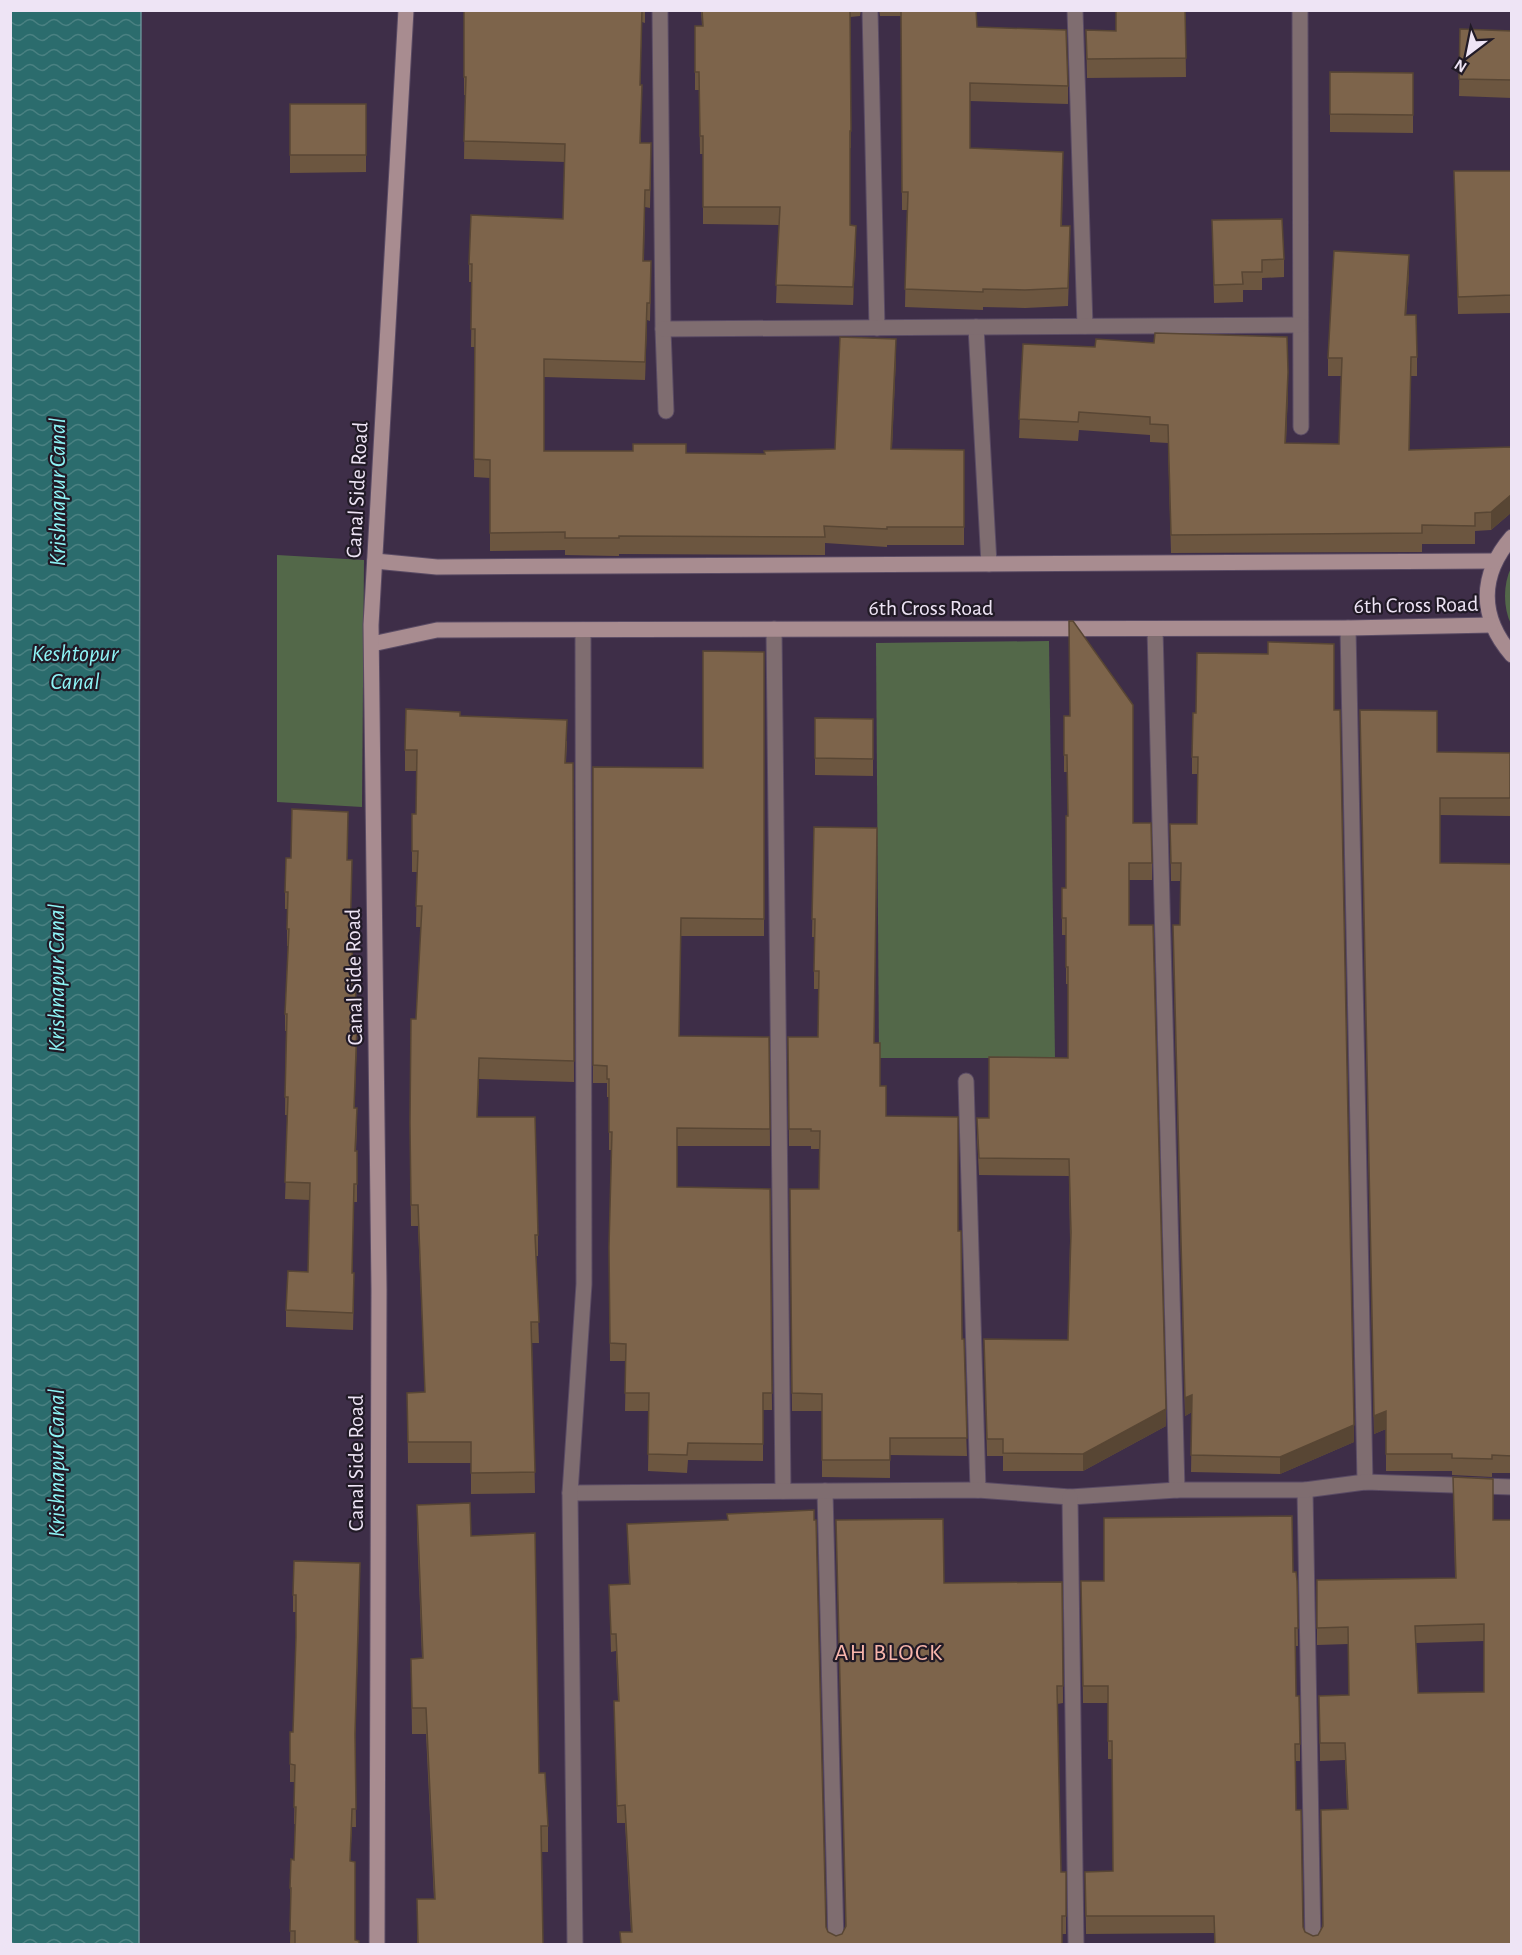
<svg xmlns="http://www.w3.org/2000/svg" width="1522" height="1955" viewBox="0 0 1522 1955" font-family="'Alegreya Sans',sans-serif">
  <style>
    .green { fill: #536849 }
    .water { fill: url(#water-waves); stroke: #669096; stroke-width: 1.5 }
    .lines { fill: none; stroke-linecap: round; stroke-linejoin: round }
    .street-casing { stroke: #5a4b64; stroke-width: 17 }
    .secondary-casing { stroke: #5a4b64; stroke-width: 17 }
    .street { stroke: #7f6d70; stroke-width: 15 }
    .secondary { stroke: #a88c90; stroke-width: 15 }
    .wall { fill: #6c5640; fill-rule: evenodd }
    .shaded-wall { fill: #584634 }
    .building { fill: #7d644b; stroke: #584634; stroke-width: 1.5; fill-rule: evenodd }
    .labels { text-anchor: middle; stroke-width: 4.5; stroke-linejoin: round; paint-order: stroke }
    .street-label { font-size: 22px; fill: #eee4f5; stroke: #211a26 }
    .water-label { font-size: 24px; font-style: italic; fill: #8ef4f6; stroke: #211a26 }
    .neighbourhood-label { font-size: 24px; letter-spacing: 1.5px; fill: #f8b5ac; stroke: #211a26 }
  </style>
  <defs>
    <pattern id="water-waves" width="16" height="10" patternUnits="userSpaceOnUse" patternTransform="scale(1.5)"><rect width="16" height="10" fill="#2b6c6d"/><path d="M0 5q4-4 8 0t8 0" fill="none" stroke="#4a8182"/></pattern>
  </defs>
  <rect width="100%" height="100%" fill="#3e2e48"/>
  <g class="green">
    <polygon points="277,555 364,560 362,807 277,802"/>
    <path d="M 1511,568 L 1511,624 C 1503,608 1503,584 1511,568 Z"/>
    <polygon points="1049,641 1055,1058 879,1058 876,643"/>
  </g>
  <polygon class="water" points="11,10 141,11 138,1323 139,1944 11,1944"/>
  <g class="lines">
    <defs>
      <g id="street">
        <polyline points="660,10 663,329 666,411"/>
        <polyline points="870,10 877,328"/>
        <polyline points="1075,10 1085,326"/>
        <polyline points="1300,10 1301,427"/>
        <polyline points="976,327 989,564"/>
        <polyline points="663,329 1300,325"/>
        <polyline points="1348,628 1365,1482"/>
        <polyline points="774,629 783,1491"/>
        <polyline points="1155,629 1177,1490"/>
        <polyline points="966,1081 978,1490"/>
        <polyline points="1305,1490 1313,1944"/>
        <polyline points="825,1491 836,1944"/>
        <polyline points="570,1493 978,1490 1070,1497 1177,1490 1305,1490 1365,1482 1512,1487"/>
        <polyline points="1070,1497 1076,1944"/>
        <polyline points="575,1944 570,1493 584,1284 583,630"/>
      </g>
      <g id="secondary">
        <path d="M 1512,537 C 1479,575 1479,617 1512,655"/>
        <polyline points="375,561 437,567 1494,561"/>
        <polyline points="372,644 437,630 1348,628 1491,625"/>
        <polyline points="377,1944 379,1289 371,625 406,10"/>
      </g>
    </defs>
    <use href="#street" class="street-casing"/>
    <use href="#secondary" class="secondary-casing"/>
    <use href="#street" class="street"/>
    <use href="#secondary" class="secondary"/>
  </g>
  <g class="wall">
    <polygon points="464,10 645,10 645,23 642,22 640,85 641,143 651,161 650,208 645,207 644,261 651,279 650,321 647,320 645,380 544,377 544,451 764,454 835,449 896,357 892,449 964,450 964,545 887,545 887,547 825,543 825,555 619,554 619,556 616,556 565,555 565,550 490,551 490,478 474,477 475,347 471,347 472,282 469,282 469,264 563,219 565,162 464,159 465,95 464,95"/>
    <polygon points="701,10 861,10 860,16 850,17 851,148 850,148 850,225 856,244 853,305 776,303 779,225 703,224 703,154 700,154 699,90 695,90 695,26 702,26"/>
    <polygon points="879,10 976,10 977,27 1068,86 1068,104 970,101 970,148 1063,170 1062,226 1070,244 1068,306 1025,308 983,307 983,310 905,307 907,210 902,210 901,16 880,16"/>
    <polygon points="1185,10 1186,77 1087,78 1086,30 1116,31"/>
    <polygon points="1460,29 1512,31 1512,98 1459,96"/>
    <polygon points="1330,72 1413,73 1413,133 1330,132"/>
    <polygon points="290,104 366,104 366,172 290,173"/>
    <polygon points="1454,171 1512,171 1512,313 1458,314"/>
    <polygon points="1212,220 1284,259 1284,277 1262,278 1262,290 1243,290 1243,302 1214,303"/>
    <polygon points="1409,274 1406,315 1417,357 1417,376 1411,376 1409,450 1512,447 1512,512 1491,530 1475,531 1475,544 1422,544 1422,552 1171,553 1168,443 1150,442 1150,435 1079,430 1078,441 1019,438 1023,344 1288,391 1286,443 1339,444 1341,376 1328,376 1328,358"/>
    <polygon points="764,652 764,936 681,936 679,1036 769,1037 770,1146 677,1146 677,1187 770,1189 772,1410 763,1410 763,1461 688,1460 687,1473 648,1471 649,1411 625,1411 626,1361 610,1361 609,1247 612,1150 609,1150 609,1097 607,1097 607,1083 593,1083 593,767 703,768"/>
    <polygon points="1334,710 1354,1442 1280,1474 1191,1472 1192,1412 1185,1416 1173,943 1180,925 1181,881 1171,881 1170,824 1197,824 1198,774 1192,774 1192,757"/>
    <polygon points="460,716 567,741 566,763 573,763 574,1082 479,1079 477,1117 538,1235 538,1256 536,1256 539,1343 532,1343 535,1493 471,1494 471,1463 408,1463 407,1393 425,1392 418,1226 411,1226 410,1144 421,927 416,927 417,872 412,872 412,851 416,814 416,771 405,771 405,750"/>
    <polygon points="1064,716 1133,823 1152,863 1152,880 1129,880 1129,925 1166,1426 1083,1471 1003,1471 1003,1456 987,1456 984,1339 1068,1340 1070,1241 1069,1176 979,1175 977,1135 977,1118 989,1118 1068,1058 1068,984 1066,984 1066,935 1062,935 1062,888 1066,888 1068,816 1067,772 1064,772"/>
    <polygon points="815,718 873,719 873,776 815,775"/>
    <polygon points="1360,728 1437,752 1510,753 1510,816 1440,815 1440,863 1512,864 1512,1473 1492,1473 1492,1477 1452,1475 1452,1471 1386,1471 1386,1429 1374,1434"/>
    <polygon points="814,827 874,1043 880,1086 886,1116 958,1231 967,1456 890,1455 890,1478 822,1477 822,1411 792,1411 790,1189 819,1189 820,1149 811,1149 811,1146 789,1146 788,1037 818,1037 819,989 814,989 814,937 812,937"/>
    <polygon points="347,860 350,940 353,958 352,981 356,999 355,1023 357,1041 354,1108 357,1126 356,1151 357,1168 357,1202 354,1202 352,1273 354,1291 353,1330 286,1327 286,1310 308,1272 310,1200 285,1199 288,1115 285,1115 286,1031 285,1031 285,1014 288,946 287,946 287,909 285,909 285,892"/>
    <path d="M 1453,1477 L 1493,1520 L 1512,1944 L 1214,1933 L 1086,1934 L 1085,1872 L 1113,1871 L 1112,1759 L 1108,1759 L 1108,1703 L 1083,1703 L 1081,1581 L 1104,1581 L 1293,1572 L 1297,1581 L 1298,1646 L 1295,1646 L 1296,1696 L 1300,1744 L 1300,1761 L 1295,1761 L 1296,1810 L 1303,1927 L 1305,1932 L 1313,1936 L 1318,1935 L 1322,1927 L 1347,1809 L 1345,1760 L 1320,1761 L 1319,1696 L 1349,1695 L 1348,1644 L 1317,1645 L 1317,1580 L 1455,1578 ZM 1484,1641 L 1484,1692 L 1418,1693 L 1416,1643 Z"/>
    <polygon points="417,1505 471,1536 539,1773 548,1826 548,1852 542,1852 543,1944 417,1944 417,1899 434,1899 426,1734 412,1734 411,1659 422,1658 417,1530"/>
    <polygon points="627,1524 828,1932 836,1936 842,1934 845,1927 944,1583 1062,1582 1063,1703 1057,1704 1061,1872 1066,1872 1066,1934 1062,1934 1062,1944 620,1944 620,1932 631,1932 625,1823 617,1823 614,1701 618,1701 616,1651 611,1652 609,1585 629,1584"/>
    <polygon points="360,1580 355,1744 356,1827 352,1827 350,1861 355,1940 359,1944 290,1944 291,1906 290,1905 290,1888 294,1860 295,1824 294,1824 295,1782 290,1782 290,1732 293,1732 296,1638 296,1612 293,1612 293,1595"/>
  </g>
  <g class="shaded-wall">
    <polygon points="856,226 856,244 853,305 853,287"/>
    <polygon points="1409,255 1409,274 1405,333 1405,315"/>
    <polygon points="647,303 647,320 645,380 645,362"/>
    <polygon points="896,339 896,357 891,467 891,449"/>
    <polygon points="1288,372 1288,391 1285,462 1285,443"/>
    <polygon points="1512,494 1512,512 1491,530 1491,512"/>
    <polygon points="357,1023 357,1041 354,1126 354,1108"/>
    <polygon points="479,1058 479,1079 477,1138 477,1117"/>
    <polygon points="1192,1395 1192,1412 1185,1416 1185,1398"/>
    <polygon points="1166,1409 1166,1426 1083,1471 1083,1454"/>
    <polygon points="1386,1411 1386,1429 1374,1434 1374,1416"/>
    <polygon points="1354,1425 1354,1442 1280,1474 1280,1457"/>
  </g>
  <g class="building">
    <polygon points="464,10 642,10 640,85 642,85 640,143 651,143 650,190 645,190 643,261 651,261 650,303 647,303 645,362 544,359 544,451 633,451 633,444 686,444 686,453 765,454 764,451 835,449 840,337 896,339 891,449 964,450 964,527 887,527 887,529 824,526 825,537 619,536 619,538 565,538 565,532 490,533 490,460 474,459 475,329 471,329 472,264 469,264 471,215 563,219 565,144 464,141 466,77 464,77"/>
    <polygon points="702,10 850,10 851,131 850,131 850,225 856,226 853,287 776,285 780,207 703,207 703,136 700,136 699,72 695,72 695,26 703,26"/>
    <polygon points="901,10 976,10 977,27 1066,30 1068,86 970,83 970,148 1063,152 1061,226 1070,226 1068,288 1025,290 983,289 983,292 905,289 908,192 902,192"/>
    <polygon points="1116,10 1185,10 1186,58 1087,59 1086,30 1116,31"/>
    <polygon points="1460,29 1512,31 1512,80 1459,79"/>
    <polygon points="1330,72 1413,73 1413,115 1330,114"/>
    <rect x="290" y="104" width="76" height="51"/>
    <polygon points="1454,171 1512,171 1512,295 1458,297"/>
    <polygon points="1282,219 1284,259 1262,260 1262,272 1242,272 1243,284 1214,285 1212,220"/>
    <polygon points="1334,251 1409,255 1405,315 1416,315 1417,357 1411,357 1409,450 1512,447 1512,494 1491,512 1475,513 1475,526 1422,525 1422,533 1171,535 1168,425 1150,424 1150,417 1079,412 1078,422 1019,419 1023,344 1095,347 1096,339 1154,343 1155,333 1287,337 1288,372 1285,443 1339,444 1342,358 1328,358"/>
    <polygon points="1069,621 1073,621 1133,705 1133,823 1151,823 1152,863 1129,863 1129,925 1153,925 1166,1409 1083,1454 1003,1453 1003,1439 987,1439 984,1339 1068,1340 1071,1232 1069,1159 979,1158 977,1118 989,1118 989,1057 1068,1058 1068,967 1066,967 1066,918 1062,918 1062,888 1066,888 1066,816 1068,816 1067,755 1064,755 1064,716 1070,716"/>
    <polygon points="1268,642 1334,644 1334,710 1340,710 1354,1425 1280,1457 1191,1455 1192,1395 1185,1398 1173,925 1180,925 1181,863 1171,863 1170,824 1197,824 1198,757 1192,757 1193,713 1196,713 1197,653 1268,654"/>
    <polygon points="703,651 764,652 764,919 681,918 679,1036 769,1037 770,1129 677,1128 677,1187 770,1189 772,1393 763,1393 763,1444 688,1443 687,1455 648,1454 649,1393 625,1393 626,1344 610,1343 609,1247 612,1132 609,1132 609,1079 607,1079 607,1066 593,1065 593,767 703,768"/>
    <polygon points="406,709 460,712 460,716 567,720 565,763 573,763 574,1061 479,1058 477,1117 535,1117 538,1235 535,1235 539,1322 531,1322 535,1472 471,1473 471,1442 408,1442 407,1393 425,1392 418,1205 411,1205 410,1123 411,1019 416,1019 422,906 416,906 418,851 412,851 412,814 416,814 417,750 405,750"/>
    <polygon points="1360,710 1437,711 1437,752 1510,753 1510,798 1440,798 1440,863 1512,864 1512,1456 1492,1455 1492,1459 1452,1458 1452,1454 1386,1454 1386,1411 1374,1416"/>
    <polygon points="815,718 873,719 873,759 815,758"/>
    <polygon points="292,809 348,812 347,860 352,860 350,940 353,940 351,981 356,981 355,1023 357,1023 354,1108 357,1108 355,1151 357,1151 357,1184 354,1184 352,1273 354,1273 353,1313 286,1310 288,1271 308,1272 310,1183 285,1182 288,1097 285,1097 287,1014 285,1014 289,929 287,929 288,892 285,892 286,858 291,858"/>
    <polygon points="814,827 877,828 874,1043 880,1043 880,1086 886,1086 886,1116 958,1117 958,1231 961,1231 962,1339 964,1339 967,1438 890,1438 890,1460 822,1460 822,1394 792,1393 790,1189 819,1189 820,1131 811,1131 811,1129 789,1129 788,1037 818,1037 819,971 814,971 815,919 812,919"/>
    <path d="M 1453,1477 L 1493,1479 L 1493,1520 L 1512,1520 L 1512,1944 L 1215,1944 L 1214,1916 L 1086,1916 L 1085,1872 L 1113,1871 L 1112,1741 L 1108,1741 L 1108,1686 L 1083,1686 L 1081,1581 L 1104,1581 L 1104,1518 L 1292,1516 L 1293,1572 L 1296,1572 L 1297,1581 L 1298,1628 L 1295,1628 L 1296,1696 L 1299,1696 L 1300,1744 L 1295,1744 L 1296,1810 L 1301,1810 L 1303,1927 L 1305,1932 L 1313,1936 L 1318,1935 L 1323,1926 L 1321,1810 L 1348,1809 L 1345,1743 L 1320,1743 L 1319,1696 L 1349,1695 L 1348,1627 L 1317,1628 L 1317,1580 L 1456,1578 ZM 1484,1624 L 1484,1692 L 1418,1693 L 1415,1626 Z"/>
    <polygon points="470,1503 471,1536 535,1533 539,1773 545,1773 548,1826 541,1826 543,1944 418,1944 417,1899 435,1899 426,1708 412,1708 411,1659 423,1658 417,1505"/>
    <polygon points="814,1510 814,1520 816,1520 826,1927 828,1932 836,1936 842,1934 846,1926 836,1520 943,1519 944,1583 1062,1582 1063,1686 1057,1686 1061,1872 1066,1872 1066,1916 1062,1916 1062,1944 621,1944 620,1932 632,1932 625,1805 617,1806 614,1701 619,1701 616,1634 611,1634 609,1585 630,1584 627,1524 728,1520 727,1514"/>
    <polygon points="294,1561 360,1563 355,1734 356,1809 352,1809 350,1861 355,1862 355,1940 359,1941 359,1944 295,1944 295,1931 290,1931 291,1888 290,1888 291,1859 294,1860 296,1807 294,1807 295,1765 290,1764 290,1732 293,1732 296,1637 296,1595 293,1595"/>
  </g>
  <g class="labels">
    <g class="street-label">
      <text transform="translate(356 490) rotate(-87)" y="8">Canal Side Road</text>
      <text transform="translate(1416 604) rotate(-1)" y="8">6th Cross Road</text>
      <text x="931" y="615">6th Cross Road</text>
      <text transform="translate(353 977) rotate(-91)" y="8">Canal Side Road</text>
      <text transform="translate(355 1463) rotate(-90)" y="8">Canal Side Road</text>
    </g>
    <g class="water-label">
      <text transform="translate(57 492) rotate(-90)" y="8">Krishnapur Canal</text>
      <text x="75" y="661">Keshtopur<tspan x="75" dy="28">Canal</tspan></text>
      <text transform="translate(56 978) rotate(-90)" y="8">Krishnapur Canal</text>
      <text transform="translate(56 1463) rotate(-90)" y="8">Krishnapur Canal</text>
    </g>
    <g class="neighbourhood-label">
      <text x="889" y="1660">AH BLOCK</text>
    </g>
  </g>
  <rect width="1522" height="1955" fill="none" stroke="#eee4f5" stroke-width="24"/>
  <g transform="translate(1468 54) rotate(212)" stroke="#211a26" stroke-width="4.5" paint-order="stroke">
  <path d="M0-4.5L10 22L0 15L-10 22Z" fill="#eee4f5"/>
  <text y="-9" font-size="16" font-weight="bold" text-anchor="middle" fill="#eee4f5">N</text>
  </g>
</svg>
